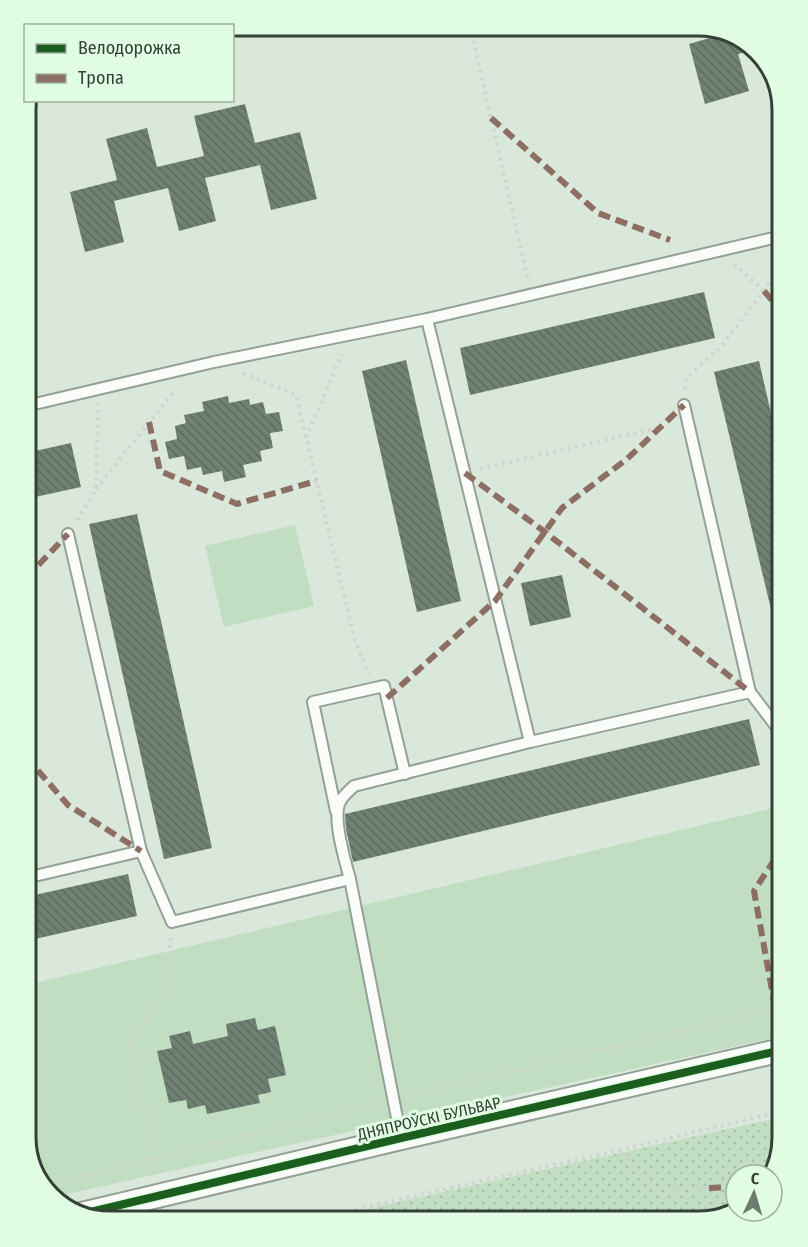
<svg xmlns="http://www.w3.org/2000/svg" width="808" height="1247" viewBox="0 0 808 1247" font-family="'Fira Sans Condensed',sans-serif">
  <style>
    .grass { fill: url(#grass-dots) }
    .green { fill: #c1dec3 }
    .building { fill: url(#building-back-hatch) }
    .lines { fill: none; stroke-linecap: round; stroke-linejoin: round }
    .service-casing { stroke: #95a096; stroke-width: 14 }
    .minor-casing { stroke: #95a096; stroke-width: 26 }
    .path { stroke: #d1d5d2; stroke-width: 4; stroke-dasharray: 3 4.5; stroke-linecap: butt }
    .service { stroke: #f9fcf9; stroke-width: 10 }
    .minor { stroke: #f9fcf9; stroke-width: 22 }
    .quiet { stroke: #8d6e63; stroke-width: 6; stroke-dasharray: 12 6; stroke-linecap: butt }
    .cycleway-casing { stroke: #e0fce2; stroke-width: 11 }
    .cycleway { stroke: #1b5e20; stroke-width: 8 }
    .labels { text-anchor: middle; stroke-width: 6; stroke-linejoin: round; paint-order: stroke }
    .street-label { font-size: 16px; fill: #354036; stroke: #e0fce2 }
    .rim { fill: none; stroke: #354036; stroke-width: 3 }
  </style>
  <defs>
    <pattern id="grass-dots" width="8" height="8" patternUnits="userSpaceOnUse" patternTransform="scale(1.5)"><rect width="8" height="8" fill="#c1dec3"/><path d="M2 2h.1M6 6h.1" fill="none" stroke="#a6c0a8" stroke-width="1.8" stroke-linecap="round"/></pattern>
    <pattern id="building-back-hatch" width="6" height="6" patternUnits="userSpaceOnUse" patternTransform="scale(1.5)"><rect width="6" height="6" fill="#6f8173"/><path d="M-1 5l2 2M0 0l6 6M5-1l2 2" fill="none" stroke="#5c6b5f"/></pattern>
  </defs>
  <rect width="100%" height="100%" fill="#d9e8da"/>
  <polygon class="grass" points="782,1117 782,1143 771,1175 736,1175 736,1211 738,1211 736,1213 698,1221 313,1221"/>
  <g class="green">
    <polygon points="295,525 314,606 224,627 205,546"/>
    <polygon points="782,806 782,1036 54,1197 34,1175 26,1137 26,985"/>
  </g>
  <g class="building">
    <polygon points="727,33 745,39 754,50 738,54 749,91 705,104 689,44"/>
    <polygon points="245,104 255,143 300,132 317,199 271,210 260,165 205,178 216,221 179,231 168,188 114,201 124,242 85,252 70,192 117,180 106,139 147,128 157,167 204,156 194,116"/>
    <polygon points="704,292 715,338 470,395 460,348"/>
    <polygon points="406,360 461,601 417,612 362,371"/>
    <polygon points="759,361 782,461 782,625 775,626 714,372"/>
    <polygon points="228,396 229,403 249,399 250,405 263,402 266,414 279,412 283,431 270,433 273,448 260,451 262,461 243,465 246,477 224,482 222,471 203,475 201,467 187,470 184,456 169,459 165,442 177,439 175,426 186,423 184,415 204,411 202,402"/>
    <polygon points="71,443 81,487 26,499 26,453"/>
    <polygon points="137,514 212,848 164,859 89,524"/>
    <polygon points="562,575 571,617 530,626 521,583"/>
    <polygon points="749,719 760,765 353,862 346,829 345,814"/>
    <polygon points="128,874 137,916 26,941 26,897"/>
    <polygon points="255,1018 258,1030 275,1026 286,1075 268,1079 271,1092 258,1095 260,1103 207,1114 205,1105 188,1109 186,1100 169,1103 157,1051 172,1048 169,1036 190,1031 193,1044 228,1036 226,1024"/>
  </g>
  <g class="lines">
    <defs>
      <g id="service">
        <polyline points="26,406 214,362 427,319 782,236"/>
        <polyline points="750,692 782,734"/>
        <polyline points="530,742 750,692 684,405"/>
        <polyline points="336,811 313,702 384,686 405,774"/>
        <polyline points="141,851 172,922 350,879"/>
        <polyline points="26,878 141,851 68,534"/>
        <path d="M 401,1138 L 350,879 C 345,861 333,821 339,804 C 342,796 348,792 354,786 L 530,742 L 427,319"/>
      </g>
      <polyline id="minor" points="82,1214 401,1138 782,1050"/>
    </defs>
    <use href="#service" class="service-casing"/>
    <use href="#minor" class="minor-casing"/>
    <g class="path">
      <polyline points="470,26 528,280"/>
      <polyline points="734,264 764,291"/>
      <polyline points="243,373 296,395 355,641 369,674"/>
      <polyline points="685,389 686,378 720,348 764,291 782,264"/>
      <polyline points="306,438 342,354"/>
      <polyline points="480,469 661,427"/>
      <polyline points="96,489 176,389"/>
      <polyline points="77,520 96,489 98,404"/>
      <polyline points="410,1096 782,1006"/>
      <polyline points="620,1150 659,1195 709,1188"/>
      <polyline points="156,1158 129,1044 165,995 171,937"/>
      <polyline points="44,1186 379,1103"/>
      <polyline points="304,1221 620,1150 782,1111"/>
    </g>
    <use href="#service" class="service"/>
    <use href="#minor" class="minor"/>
    <g class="quiet">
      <polyline points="491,118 598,213 670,240"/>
      <polyline points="764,291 782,312"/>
      <polyline points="149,422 160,471 237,504 316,481"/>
      <polyline points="465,473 545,532 750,692"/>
      <polyline points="26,578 68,534"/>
      <polyline points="387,698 495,601 562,508 627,459 684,405"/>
      <polyline points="26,757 68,805 141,851"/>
      <polyline points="775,1007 754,891 782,848"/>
      <polyline points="709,1188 736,1187"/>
    </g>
    <defs>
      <polyline id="cycleway" points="82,1214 401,1138 782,1050"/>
    </defs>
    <use href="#cycleway" class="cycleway-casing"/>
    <use href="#cycleway" class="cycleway"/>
  </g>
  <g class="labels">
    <g class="street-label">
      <text transform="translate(429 1118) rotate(-13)" y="6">ДНЯПРОЎСКІ БУЛЬВАР</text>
    </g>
  </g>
  <path d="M0 0H808V1247H0ZM110 36H698A74 74 0 0 1 772 110V1137A74 74 0 0 1 698 1211H110A74 74 0 0 1 36 1137V110A74 74 0 0 1 110 36Z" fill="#e0fce2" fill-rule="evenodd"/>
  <path class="rim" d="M110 36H698A74 74 0 0 1 772 110V1137A74 74 0 0 1 698 1211H110A74 74 0 0 1 36 1137V110A74 74 0 0 1 110 36Z"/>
  <rect x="24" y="24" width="210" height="78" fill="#e0fce2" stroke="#9cb19d" stroke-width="1.5"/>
  <rect x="36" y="44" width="30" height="9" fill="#1b5e20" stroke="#9cb19d" stroke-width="1.5"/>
  <text x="78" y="54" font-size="18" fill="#354036">Велодорожка</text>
  <rect x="36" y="74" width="30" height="9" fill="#8d6e63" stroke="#9cb19d" stroke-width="1.5"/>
  <text x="78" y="84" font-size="18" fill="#354036">Тропа</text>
  <g transform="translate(754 1193) rotate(4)"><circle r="28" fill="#e0fce2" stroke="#9cb19d" stroke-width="1.5"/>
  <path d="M0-4.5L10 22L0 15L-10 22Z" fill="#6e7b6f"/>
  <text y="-9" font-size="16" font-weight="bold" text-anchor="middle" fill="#354036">С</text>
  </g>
</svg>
